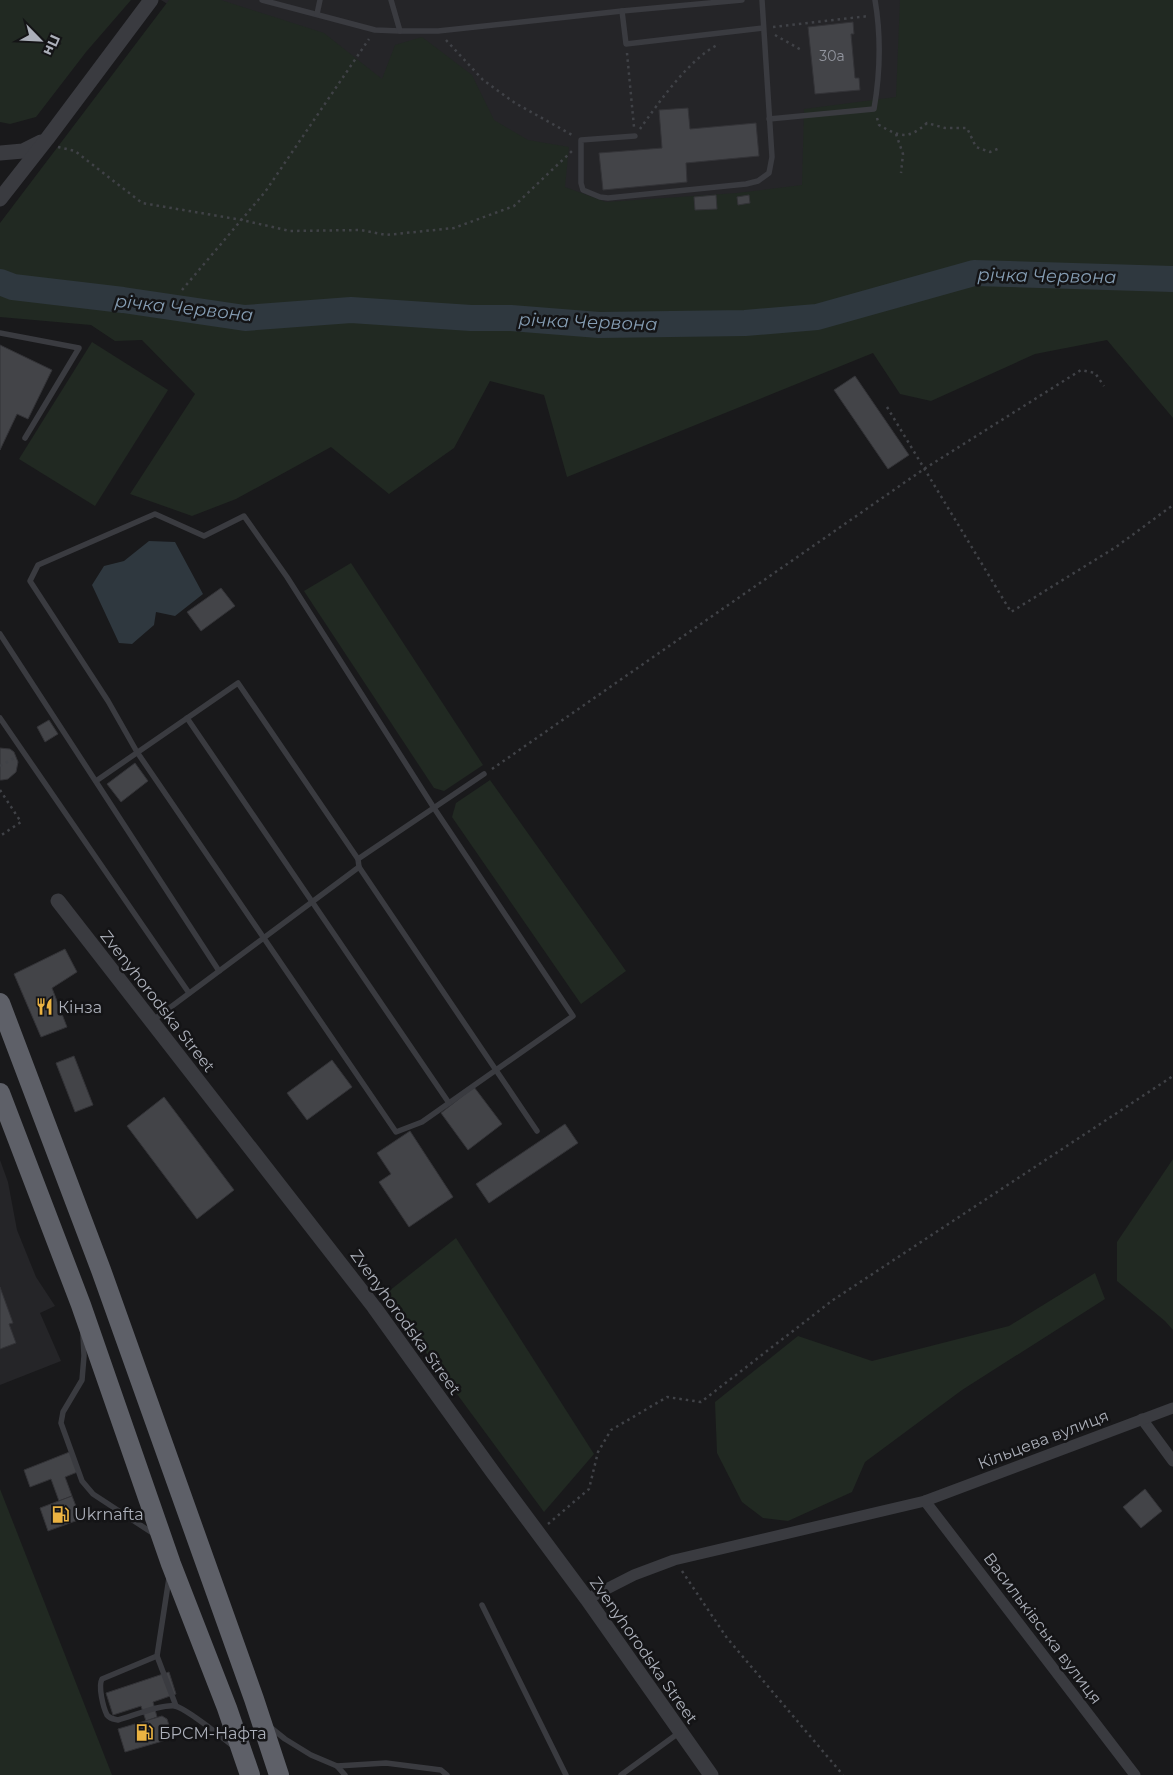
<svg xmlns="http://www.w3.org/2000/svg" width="1173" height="1775" viewBox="0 0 1173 1775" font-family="Montserrat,sans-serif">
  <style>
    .built { fill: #252528 }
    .green { fill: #212922 }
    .water { fill: #2f383f }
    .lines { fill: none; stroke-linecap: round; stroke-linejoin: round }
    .river { stroke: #2f383f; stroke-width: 26 }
    .building { fill: #434448; stroke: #333337 }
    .path { stroke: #404247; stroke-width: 2.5; stroke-dasharray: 2.5 4; stroke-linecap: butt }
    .service { stroke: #3a3b40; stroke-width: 5.5 }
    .minor { stroke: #3a3b40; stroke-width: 11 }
    .tertiary { stroke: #3a3b40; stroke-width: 15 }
    .trunk { stroke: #5e6068; stroke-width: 20 }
    .labels { text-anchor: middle; stroke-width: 5; stroke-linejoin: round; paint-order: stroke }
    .number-label { font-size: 14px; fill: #92959e }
    .street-label { font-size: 16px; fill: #acb0ba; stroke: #141416 }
    .poi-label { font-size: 16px; fill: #acb0ba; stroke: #141416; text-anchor: start }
    .water-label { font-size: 18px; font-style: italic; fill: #859db3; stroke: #141416 }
  </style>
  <rect width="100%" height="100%" fill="#19191b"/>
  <g class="built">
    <polygon points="161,0 1173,0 622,289"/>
    <polygon points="0,1160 8,1182 17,1230 36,1277 55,1306 40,1313 61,1361 0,1385"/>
  </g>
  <g class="green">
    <polygon points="0,0 131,0 86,52 36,117 10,124 0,122"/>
    <polygon points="169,0 221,0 324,33 382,79 395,45 422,37 472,75 494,120 528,140 569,147 565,187 606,202 737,193 802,185 804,109 896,97 900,0 1173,0 1173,418 1107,340 1035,354 931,401 900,394 873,353 567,477 544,395 490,381 454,448 389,494 331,447 236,499 192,516 130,494 195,394 142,340 115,341 91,325 0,317 0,223"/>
    <polygon points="92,342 168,390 95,506 19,459"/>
    <polygon points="351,563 483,765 444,791 434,788 304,591"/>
    <polygon points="490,780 626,971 581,1004 452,817 456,803"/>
    <polygon points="1173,1159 1173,1330 1165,1321 1117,1281 1117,1242"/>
    <polygon points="456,1238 594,1454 544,1512 384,1295"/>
    <polygon points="1095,1273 1105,1299 962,1390 865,1462 852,1492 788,1521 763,1518 742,1502 717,1453 715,1402 798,1336 872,1361 1009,1326"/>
    <polygon points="0,1489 112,1775 0,1775"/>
  </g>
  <polygon class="water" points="149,541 175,542 203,594 175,616 156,612 154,625 132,644 119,643 92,585 104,566 124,561"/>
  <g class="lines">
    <polyline class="river" points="0,282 13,287 123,300 245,318 351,310 471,318 511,318 599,325 745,323 817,317 974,273 1173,279"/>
  </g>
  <g class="building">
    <polygon points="853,22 854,34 851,34 855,78 859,78 860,90 815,94 808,27"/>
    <polygon points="688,108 690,129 756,123 759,156 686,163 687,182 603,190 599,153 662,148 659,110"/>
    <polygon points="716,195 717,209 695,210 694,197"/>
    <polygon points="749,195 750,203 738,205 737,197"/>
    <polygon points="0,345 52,370 28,419 17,414 0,450"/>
    <polygon points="855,376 909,455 888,469 834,390"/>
    <polygon points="221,588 235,606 201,631 187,612"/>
    <polygon points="49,720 58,734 45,742 37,727"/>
    <polygon points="0,748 10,749 14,752 18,762 16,772 8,779 2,780 0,780"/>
    <polygon points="135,763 148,781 121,802 107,784"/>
    <polygon points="65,949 77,972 52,988 67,1027 41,1037 14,974"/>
    <polygon points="74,1056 93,1105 75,1112 56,1063"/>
    <polygon points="332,1060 352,1087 307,1120 287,1093"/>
    <polygon points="474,1087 502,1124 468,1150 441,1113"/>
    <polygon points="164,1097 234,1190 197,1219 127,1126"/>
    <polygon points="565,1124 578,1143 489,1203 476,1184"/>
    <polygon points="410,1131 453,1197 409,1227 379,1182 391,1174 377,1153"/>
    <polygon points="0,1287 13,1323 9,1324 16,1343 0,1349"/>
    <polygon points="72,1451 80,1471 65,1477 72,1496 59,1501 51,1479 30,1487 24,1470"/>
    <polygon points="1145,1489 1162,1511 1141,1528 1123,1507"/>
    <polygon points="72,1496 81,1519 48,1531 40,1508"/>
    <polygon points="169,1672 176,1694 153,1702 157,1717 146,1721 141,1706 113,1715 106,1693"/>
    <polygon points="162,1716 167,1719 173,1738 125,1752 118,1729"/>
  </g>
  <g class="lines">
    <g class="path">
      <polyline points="773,27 869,16"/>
      <polyline points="775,35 803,51"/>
      <polyline points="446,40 483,80 515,103 574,136"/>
      <polyline points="627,53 634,127"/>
      <path d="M 877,118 L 879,125 C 900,137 908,140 927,123 L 945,128 L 967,128 L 976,147 L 990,152 L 1000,148"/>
      <path d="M 640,129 C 659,102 689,59 719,44"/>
      <polyline points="896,134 903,154 901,173"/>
      <polyline points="58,147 75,151 142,203 242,220 290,231 361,230 386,235 454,228 514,206 572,151"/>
      <polyline points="182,290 265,192 369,39"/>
      <polyline points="887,407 1011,612 1116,547 1173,505"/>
      <polyline points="0,766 16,757"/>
      <polyline points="492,769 924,469 1081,370 1095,373 1104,386"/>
      <polyline points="0,790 21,822 0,836"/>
      <polyline points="548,1524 589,1489 598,1452 611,1430 667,1397 701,1402 833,1300 1173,1076"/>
      <polyline points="682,1571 727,1638 843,1775"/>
    </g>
    <g class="service">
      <polyline points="262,0 375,30 400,31 438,31 622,11 742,0"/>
      <polyline points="391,0 400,31"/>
      <polyline points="622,11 626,44 763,28"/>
      <polyline points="317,14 320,0"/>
      <path d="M 769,119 L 874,109 C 880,74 881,35 875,0"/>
      <polyline points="635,136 581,140 581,183 583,190 600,197 608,198 746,184 758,181 769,173 772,157 762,0"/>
      <polyline points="0,333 79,348 25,438"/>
      <polygon points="155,514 204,536 244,516 287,577 434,808 573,1016 422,1122 396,1132 137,752 108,701 30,581 38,565"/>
      <polyline points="0,634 219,971"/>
      <polyline points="0,718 189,993"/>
      <polyline points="187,718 449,1103"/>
      <polyline points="96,781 238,683 358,859 359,867 537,1131"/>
      <polyline points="358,859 484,774"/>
      <polyline points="152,1021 359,867"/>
      <polyline points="83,1334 84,1356 82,1380 63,1412 61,1423 82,1481 93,1494 154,1534"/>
      <path d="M 169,1578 L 157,1656 L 102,1679 C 98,1686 103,1707 107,1715 C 110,1719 114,1719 118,1720 C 133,1716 161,1704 175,1706 C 188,1709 221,1737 233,1746"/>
      <polyline points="482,1605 566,1775"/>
      <polyline points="157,1656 176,1706"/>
      <polyline points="270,1727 285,1739 311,1755 337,1766 345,1775"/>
      <polyline points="337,1766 386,1763 441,1770 447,1775"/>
      <polyline points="621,1775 680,1732"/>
    </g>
    <g class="minor">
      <polyline points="1142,1419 1173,1461"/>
      <polyline points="925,1501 1135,1775"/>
      <polyline points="587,1599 634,1575 674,1560 925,1501 1173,1408"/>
    </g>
    <g class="tertiary">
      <polyline points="0,153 23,151 41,142"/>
      <polyline points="0,199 47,139 151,0"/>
      <polyline points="58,901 374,1307 492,1471 587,1599 711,1775"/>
    </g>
    <g class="trunk">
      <polyline points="0,1003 101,1270 254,1699 279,1775"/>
      <polyline points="0,1093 81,1305 171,1564 227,1708 250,1775"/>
    </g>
  </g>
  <defs>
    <symbol id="restaurant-bare" viewBox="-9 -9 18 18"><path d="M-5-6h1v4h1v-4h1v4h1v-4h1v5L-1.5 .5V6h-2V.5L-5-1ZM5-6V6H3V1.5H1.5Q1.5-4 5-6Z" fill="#ebb342" stroke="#141416" stroke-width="2.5" paint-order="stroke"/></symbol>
    <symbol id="fuel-bare" viewBox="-9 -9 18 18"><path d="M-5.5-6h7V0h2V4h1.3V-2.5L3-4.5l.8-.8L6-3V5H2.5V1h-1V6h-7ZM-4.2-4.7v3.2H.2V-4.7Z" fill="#ebb342" stroke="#141416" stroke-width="2.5" paint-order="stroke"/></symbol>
  </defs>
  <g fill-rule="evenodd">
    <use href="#restaurant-bare" x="32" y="994" width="25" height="25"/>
    <use href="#fuel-bare" x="48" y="1502" width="25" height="25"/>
    <use href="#fuel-bare" x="132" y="1720" width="25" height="25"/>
  </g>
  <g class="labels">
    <g class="number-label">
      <text x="832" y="61">30а</text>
    </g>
    <g class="street-label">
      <text transform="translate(158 1001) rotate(52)" y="6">Zvenyhorodska Street</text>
      <text transform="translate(406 1322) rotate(54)" y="6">Zvenyhorodska Street</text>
      <text transform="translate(1043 1439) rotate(-21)" y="6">Кільцева вулиця</text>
      <text transform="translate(1043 1628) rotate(53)" y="6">Васильківська вулиця</text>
      <text transform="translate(644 1650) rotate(55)" y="6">Zvenyhorodska Street</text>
    </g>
    <g class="poi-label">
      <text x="58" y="1013">Кінза</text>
      <text x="74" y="1520">Ukrnafta</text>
      <text x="159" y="1739">БРСМ-Нафта</text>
    </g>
    <g class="water-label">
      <text transform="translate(1047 276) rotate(1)" y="6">річка Червона</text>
      <text transform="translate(184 308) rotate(6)" y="6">річка Червона</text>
      <text transform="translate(588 322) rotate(2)" y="6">річка Червона</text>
    </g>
  </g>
  <g transform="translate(40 40) rotate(114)" stroke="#141416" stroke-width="4" paint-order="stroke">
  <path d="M0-4L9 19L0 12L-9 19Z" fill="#acb0ba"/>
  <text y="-8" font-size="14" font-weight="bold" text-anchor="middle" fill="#acb0ba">Пн</text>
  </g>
</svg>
